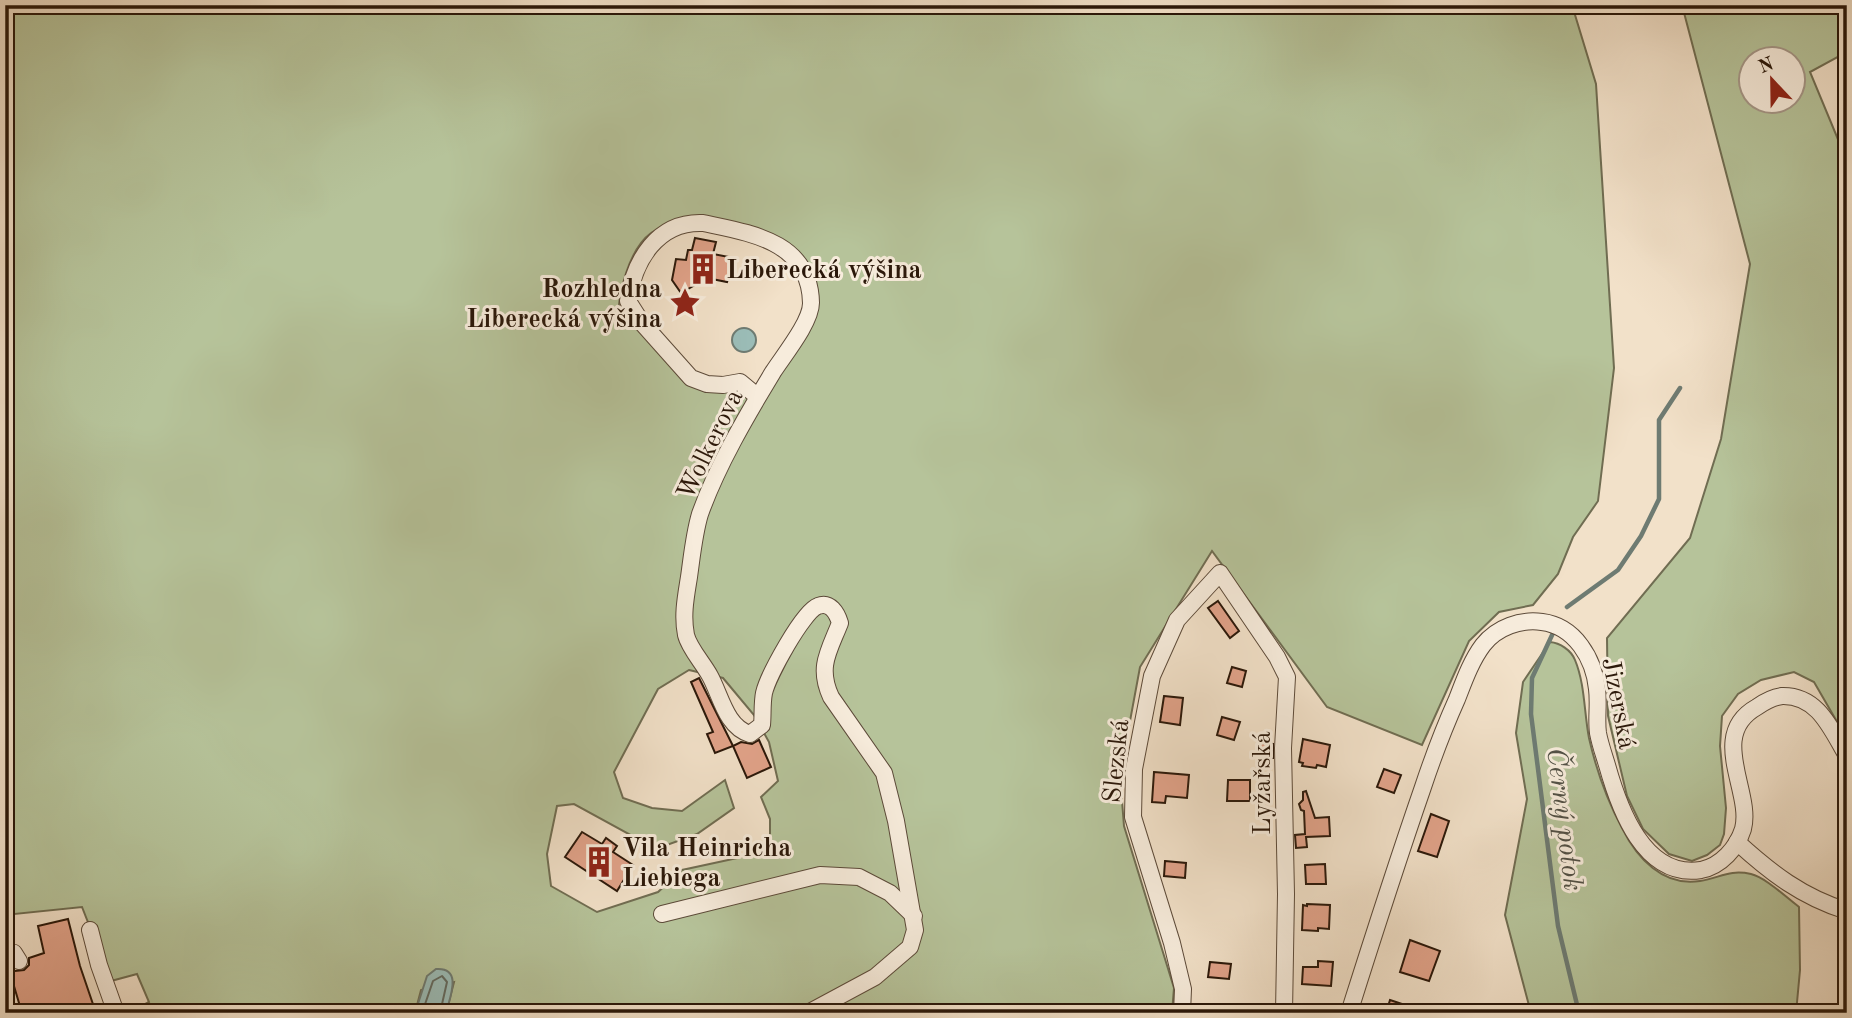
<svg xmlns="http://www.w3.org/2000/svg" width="1852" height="1018" viewBox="0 0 1852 1018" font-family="'Old Standard TT',serif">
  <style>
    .green { fill: #b6c39a; stroke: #706d52; stroke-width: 2; fill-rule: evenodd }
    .water { fill: #9bbdb8; stroke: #6e7b72; stroke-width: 2 }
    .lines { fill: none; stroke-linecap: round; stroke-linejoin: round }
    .shore { stroke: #626a60; stroke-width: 2 }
    .stream { stroke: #6e7b72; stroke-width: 4.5 }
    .building { fill: #e2a38a; stroke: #2a1709; stroke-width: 2 }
    .minor-casing { stroke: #5c4a39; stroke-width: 18 }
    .minor { stroke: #f7ecdc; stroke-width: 16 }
    .labels { text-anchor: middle; stroke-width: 6; stroke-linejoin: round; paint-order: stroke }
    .poi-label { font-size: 26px; font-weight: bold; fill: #2a1709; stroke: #f7ecdc; text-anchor: start }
    .street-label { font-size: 26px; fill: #2a1709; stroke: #f7ecdc }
    .water-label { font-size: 28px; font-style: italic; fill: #525146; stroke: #f7ecdc }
  </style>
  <rect width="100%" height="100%" fill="#f2e1c9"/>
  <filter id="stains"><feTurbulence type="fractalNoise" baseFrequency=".00286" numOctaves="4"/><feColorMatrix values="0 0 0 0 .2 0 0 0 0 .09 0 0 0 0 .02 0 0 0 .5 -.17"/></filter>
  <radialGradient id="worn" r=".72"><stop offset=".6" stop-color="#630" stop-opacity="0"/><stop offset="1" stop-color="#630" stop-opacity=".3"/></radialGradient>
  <g class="green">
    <path d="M 5,5 L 114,5 L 119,8 L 120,5 L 1572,5 L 1596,84 L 1614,368 L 1598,501 L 1573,537 L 1558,574 L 1533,605 L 1499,612 L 1469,641 L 1422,745 L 1327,707 L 1212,551 L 1140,667 L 1120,775 L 1124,826 L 1174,988 L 1172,1013 L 446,1013 L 454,982 L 421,990 L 415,1013 L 129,1013 L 149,1002 L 137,974 L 111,981 L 82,907 L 5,915 ZM 671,224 L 788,244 L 817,303 L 755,401 L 733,385 L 675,367 L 648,335 L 618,319 C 618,294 629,249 651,233 C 656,229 665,227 671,224 ZM 689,670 L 723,678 L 754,715 L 769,742 L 778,781 L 761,797 L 770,819 L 770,851 L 682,870 L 658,892 L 597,912 L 551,886 L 547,854 L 557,806 L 574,804 L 656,849 L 697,834 L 734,808 L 725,780 L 682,811 L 652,808 L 623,798 L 614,772 L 658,689 Z"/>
    <path d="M 1682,5 L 1847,5 L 1847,52 L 1810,72 L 1847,161 L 1847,739 L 1814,682 L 1794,672 L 1761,680 L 1738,694 L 1722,716 L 1720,746 L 1726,808 L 1724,834 L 1720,845 L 1707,855 L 1692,861 L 1669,854 L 1643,829 L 1627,796 L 1608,716 L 1607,638 L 1690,538 L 1721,439 L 1750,264 ZM 1750,60 L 1792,60 L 1792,102 L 1750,102 Z"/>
    <path d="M 1550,642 C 1560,643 1571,650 1575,660 C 1585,684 1584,712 1589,738 C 1596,769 1607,800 1622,828 C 1637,858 1663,887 1700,881 C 1720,878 1729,869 1751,874 C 1765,877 1787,898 1799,907 L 1800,970 L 1796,1013 L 1531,1013 L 1505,915 L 1527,799 L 1516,733 L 1523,682 Z"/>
  </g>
  <g class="water">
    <circle cx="744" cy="340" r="12"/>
    <path d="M 436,969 C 463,967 450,997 446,1013 L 415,1013 L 427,976 Z"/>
  </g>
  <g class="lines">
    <polyline class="shore" points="422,1013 433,981 442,976 447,982 440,1013"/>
    <g class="stream">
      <polyline points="1567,607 1618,570 1641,536 1659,499 1659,420 1680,388"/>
      <polyline points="1553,633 1532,678 1531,714 1558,926 1579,1013"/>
    </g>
  </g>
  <g class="building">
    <polygon points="695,238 716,242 713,254 734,258 727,282 702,277 702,281 681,293 672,280 676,259 686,260 688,250 692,250"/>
    <polygon points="1218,601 1239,631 1230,638 1208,608"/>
    <polygon points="1232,667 1246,671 1242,687 1227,683"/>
    <polygon points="699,678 733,746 715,753 707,734 713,732 691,682"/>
    <polygon points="1164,696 1183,698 1180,725 1160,722"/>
    <polygon points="1222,717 1240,722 1234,740 1217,735"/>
    <polygon points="1303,739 1330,745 1326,767 1317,765 1316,768 1302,766 1303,763 1299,762"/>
    <polygon points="759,740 771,767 747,778 733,746 741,742 752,744"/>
    <polygon points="1260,743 1273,744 1273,758 1259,757"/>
    <polygon points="1384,769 1401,775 1394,793 1377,787"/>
    <polygon points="1154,772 1189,775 1187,798 1166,796 1165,803 1152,802"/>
    <polygon points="1228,780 1250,780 1250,801 1227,801"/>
    <polygon points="1306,791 1315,818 1329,817 1330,836 1306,837 1307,847 1296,848 1295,835 1305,834 1304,811 1301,810 1299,804 1303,800 1303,792"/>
    <polygon points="1431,814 1449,821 1437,857 1418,851"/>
    <polygon points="582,832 602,844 606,838 617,846 613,852 633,865 617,891 565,857"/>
    <polygon points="1165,861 1186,863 1185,878 1164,876"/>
    <polygon points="1325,864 1326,884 1306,884 1305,865"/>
    <polygon points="1307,904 1330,905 1329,929 1318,928 1318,931 1302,930 1303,905 1307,906"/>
    <polygon points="68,919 80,966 96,1013 22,1013 8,966 15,971 24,970 29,965 29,958 44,953 38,926"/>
    <polygon points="1410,940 1440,951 1429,981 1400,972"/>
    <polygon points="1318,961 1333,962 1331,986 1302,984 1303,967 1318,967"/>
    <polygon points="1210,962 1231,964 1229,979 1208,977"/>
    <polygon points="1390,1000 1423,1011 1423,1013 1386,1013"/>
  </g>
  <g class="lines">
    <defs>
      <g id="minor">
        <path d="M 758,397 L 740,382 L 723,385 L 707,384 L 691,378 L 642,323 L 628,301 C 634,261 657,221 703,223 C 750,233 810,241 811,303 C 811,322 784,355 773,372 C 747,415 717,466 700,514 C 694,534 692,556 689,577 C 686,596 682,615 686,635 C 689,648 703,663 710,676 C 721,696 726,727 750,734 L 762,725 C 763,715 762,703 764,693 C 768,676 803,611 818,606 C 830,601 837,613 840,623 C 829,651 817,667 831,697 L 884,773 L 896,821 L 915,930 L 910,947 L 875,977 L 808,1013"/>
        <path d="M 1737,842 C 1771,873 1802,897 1847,911"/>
        <polyline points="662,914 820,875 859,877 890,893 914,916"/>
        <polyline points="90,930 99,965 116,1013"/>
        <polyline points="5,956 14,953 19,961"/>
        <polyline points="5,1004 7,1013"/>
        <polyline points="1182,1013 1183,989 1172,943 1133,817 1134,769 1152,676 1177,620 1220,573 1277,657 1287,677 1283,748 1286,894 1284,1013"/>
        <path d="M 1349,1013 C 1373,937 1397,862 1423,787 C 1433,757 1444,728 1457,699 C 1464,681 1471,661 1483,645 C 1497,627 1521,619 1542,622 C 1575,626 1594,659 1597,689 C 1599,704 1596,719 1598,733 C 1600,744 1604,755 1607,765 C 1619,808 1644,879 1701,870 C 1721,866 1737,848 1743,829 C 1753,792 1707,735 1757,707 C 1764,702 1774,697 1782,696 C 1818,695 1831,729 1847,756"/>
      </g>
    </defs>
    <use href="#minor" class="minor-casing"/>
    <use href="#minor" class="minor"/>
  </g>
  <defs>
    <symbol id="building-bare" viewBox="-9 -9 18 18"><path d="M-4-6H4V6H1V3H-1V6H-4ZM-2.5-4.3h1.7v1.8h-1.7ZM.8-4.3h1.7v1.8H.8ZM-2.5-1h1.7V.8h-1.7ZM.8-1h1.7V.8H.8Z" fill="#8f2418" stroke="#f7ecdc" stroke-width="2.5" paint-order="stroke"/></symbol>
    <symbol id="sight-bare" viewBox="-9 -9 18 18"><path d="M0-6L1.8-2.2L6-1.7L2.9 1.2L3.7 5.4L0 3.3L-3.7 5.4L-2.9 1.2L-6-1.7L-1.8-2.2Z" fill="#8f2418" stroke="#f7ecdc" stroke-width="2.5" paint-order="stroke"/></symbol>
  </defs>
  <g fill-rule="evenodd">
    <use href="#building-bare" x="681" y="247" width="44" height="44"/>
    <use href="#sight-bare" x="663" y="281" width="44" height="44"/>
    <use href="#building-bare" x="577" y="840" width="44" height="44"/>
  </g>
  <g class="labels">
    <g class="poi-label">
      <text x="726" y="278">Liberecká výšina</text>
      <text x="662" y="297" text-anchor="end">Rozhledna<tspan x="662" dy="30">Liberecká výšina</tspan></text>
      <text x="622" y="856">Vila Heinricha<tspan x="622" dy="30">Liebiega</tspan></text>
    </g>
    <g class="street-label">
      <text transform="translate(709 444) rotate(-64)" y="9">Wolkerova</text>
      <text transform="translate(1620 703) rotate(79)" y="9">Jizerská</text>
      <text transform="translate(1115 761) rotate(-84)" y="9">Slezská</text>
      <text transform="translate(1261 783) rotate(-90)" y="9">Lyžařská</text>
    </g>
    <g class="water-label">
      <text transform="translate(1566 819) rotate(83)" y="10">Černý potok</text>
    </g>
  </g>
  <rect width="1852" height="1018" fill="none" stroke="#f2e1c9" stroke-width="28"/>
  <rect x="7" y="7" width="1838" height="1004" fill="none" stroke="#2a1709" stroke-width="3.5"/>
  <rect x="14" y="14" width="1824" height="990" fill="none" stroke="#2a1709" stroke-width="2"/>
  <g transform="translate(1772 80) rotate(338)"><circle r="33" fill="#f7ecdc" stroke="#a59788" stroke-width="2"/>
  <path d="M0-5L12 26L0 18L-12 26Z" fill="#8f2418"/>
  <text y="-10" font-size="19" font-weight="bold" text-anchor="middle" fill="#2a1709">N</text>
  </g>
  <rect width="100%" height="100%" filter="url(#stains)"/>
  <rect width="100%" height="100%" fill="url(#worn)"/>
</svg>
